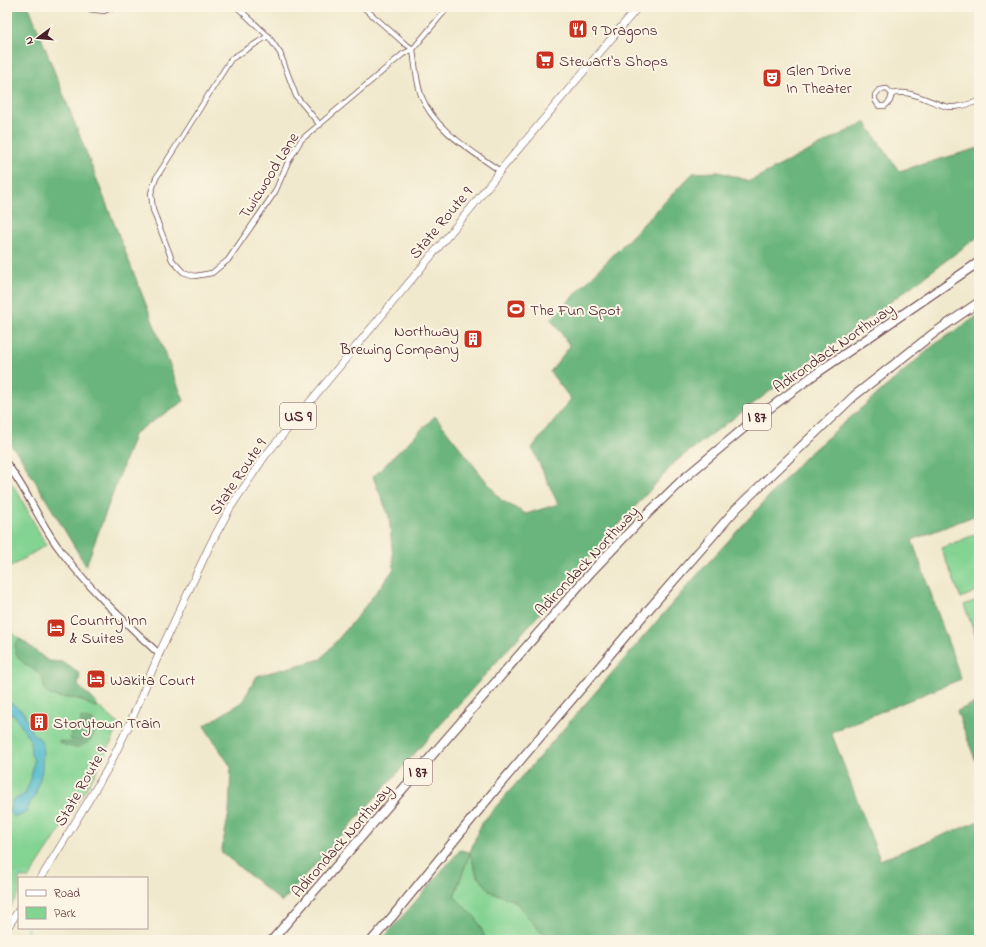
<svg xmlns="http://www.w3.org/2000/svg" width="986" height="947" viewBox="0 0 986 947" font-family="'Indie Flower',sans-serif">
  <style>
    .green { fill: #83d393; stroke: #66795f }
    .forest { fill: #6ab57d; stroke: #5a6a54 }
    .water { fill: #50bacc; stroke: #4d6c7c }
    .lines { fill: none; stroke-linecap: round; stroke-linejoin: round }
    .stream { stroke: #50bacc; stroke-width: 1.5 }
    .street-casing { stroke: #633d43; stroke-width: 6 }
    .secondary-casing { stroke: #633d43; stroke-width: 8 }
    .primary-casing { stroke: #633d43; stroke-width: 8 }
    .highway-casing { stroke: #633d43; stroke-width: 10 }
    .street { stroke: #fff; stroke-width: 4.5 }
    .secondary { stroke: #fff; stroke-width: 6 }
    .primary { stroke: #fff; stroke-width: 7 }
    .highway { stroke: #fff; stroke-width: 8 }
    .labels { text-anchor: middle; stroke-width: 4; stroke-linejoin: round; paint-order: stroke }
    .shield { fill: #fcf5e5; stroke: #7f5f63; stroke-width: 1 }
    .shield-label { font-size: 15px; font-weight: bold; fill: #4a1f2b }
    .poi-label { font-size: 16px; fill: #4a1f2b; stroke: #fcf5e5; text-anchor: start }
    .street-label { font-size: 16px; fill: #4a1f2b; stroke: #fcf5e5 }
  </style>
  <rect width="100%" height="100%" fill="#fcf5e5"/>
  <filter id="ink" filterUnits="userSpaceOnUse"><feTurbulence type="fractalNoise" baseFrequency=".025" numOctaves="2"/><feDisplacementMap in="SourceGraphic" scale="8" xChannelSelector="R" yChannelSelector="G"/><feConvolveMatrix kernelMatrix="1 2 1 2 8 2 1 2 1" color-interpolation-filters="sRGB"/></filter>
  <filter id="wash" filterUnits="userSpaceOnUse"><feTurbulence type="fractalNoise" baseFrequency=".012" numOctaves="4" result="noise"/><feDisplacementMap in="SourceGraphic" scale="16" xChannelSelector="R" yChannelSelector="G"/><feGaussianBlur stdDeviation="0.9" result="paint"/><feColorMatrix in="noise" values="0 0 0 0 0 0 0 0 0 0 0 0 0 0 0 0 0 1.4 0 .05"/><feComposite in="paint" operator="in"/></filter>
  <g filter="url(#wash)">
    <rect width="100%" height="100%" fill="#f1e9cd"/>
    <g class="green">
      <polygon points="7,477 17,491 46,545 7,569"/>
      <polygon points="979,533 979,590 961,598 941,548"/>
      <polygon points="979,599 979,644 964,605"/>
      <polygon points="7,628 120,725 94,776 72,812 29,878 19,878 19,894 7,912"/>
      <polygon points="470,853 477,875 491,892 515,901 540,931 557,940 486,940 476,918 454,896"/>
    </g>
    <g class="forest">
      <polygon points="7,7 29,7 184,401 135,433 86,566 20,456 7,441"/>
      <polygon points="865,122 899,171 979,148 979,236 676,461 282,902 221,852 229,813 231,767 204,726 242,702 257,676 321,659 356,618 394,569 389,516 373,477 435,416 501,500 526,514 558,504 532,448 571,399 550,372 570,346 551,319 693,173 719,172 750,181"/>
      <polygon points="979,315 979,514 912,540 961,679 831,732 880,860 979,821 979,940 557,940 540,931 515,901 491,892 477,875 470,853 454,896 476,918 486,940 382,940 460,850 470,852 481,824 697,575 805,457 934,345"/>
      <path d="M 19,640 L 22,640 L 48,661 L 63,662 L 80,674 L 78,685 C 83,693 96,698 98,707 C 91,707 85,701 78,699 C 69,697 55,699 47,693 C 42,689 45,681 41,676 C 33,666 15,663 15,647 C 15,643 15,642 19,640 Z"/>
      <polygon points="979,701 979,770 957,711"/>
      <path d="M 82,718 L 93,720 C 100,729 91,743 81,746 C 73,749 66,746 59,742 L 59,741 C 67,741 76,746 84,741 C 88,737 94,731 94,725 L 91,723 L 81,723 L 80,719 Z"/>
      <polygon points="82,725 91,725 91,729 80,741 71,740 70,737 73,732"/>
    </g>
    <path class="water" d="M 7,701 L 17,707 L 24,713 L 32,733 L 41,740 L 41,742 L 43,745 L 42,771 L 34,799 L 32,799 C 27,809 27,816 14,817 L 9,812 L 12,801 L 25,794 L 31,779 L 34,760 L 31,754 L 30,740 L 15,716 L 10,713 L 7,717 Z"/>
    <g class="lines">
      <g class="stream">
        <polyline points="21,875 21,878"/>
        <polyline points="27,940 28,928"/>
      </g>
    </g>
  </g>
  <g filter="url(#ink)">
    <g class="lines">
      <defs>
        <g id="street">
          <polyline points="237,7 268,36 280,53 296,96 320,125"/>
          <path d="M 448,7 L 413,49 C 415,64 416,80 421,95 C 434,130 471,150 500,171"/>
          <polyline points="80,8 104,11 115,7"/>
          <polyline points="268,36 231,59 156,178 151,193 153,210 172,260 183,272 195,276 212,273 228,260 275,192 288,162 301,140 403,54 413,49 404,43 363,7"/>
          <polygon points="887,89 892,94 890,101 885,106 879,106 875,100 875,95 879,90"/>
          <path d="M 892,94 C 911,88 931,104 949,107 C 958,108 970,104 979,101"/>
        </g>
        <path id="secondary" d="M 7,464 C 27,490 39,521 58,547 C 87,587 124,621 159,654"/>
        <g id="primary">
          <polyline points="41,878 87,803 108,768 131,721 159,654 210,545 230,508 265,456 471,208 500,171 638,7"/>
          <polyline points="7,928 19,910"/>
        </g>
        <g id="highway">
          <polyline points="272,940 591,572 635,526 682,480 750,423 814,375 979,262"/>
          <polyline points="372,940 392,917 496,789 629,632 736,509 854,396 934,333 979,302"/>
        </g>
      </defs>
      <use href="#street" class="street-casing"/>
      <use href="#secondary" class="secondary-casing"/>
      <use href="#primary" class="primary-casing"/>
      <use href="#highway" class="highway-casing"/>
      <use href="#street" class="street"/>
      <use href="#secondary" class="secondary"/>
      <use href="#primary" class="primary"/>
      <use href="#highway" class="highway"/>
    </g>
  </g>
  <defs>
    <symbol id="restaurant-square" viewBox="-11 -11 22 22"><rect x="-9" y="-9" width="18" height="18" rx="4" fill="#c8321e" stroke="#fcf5e5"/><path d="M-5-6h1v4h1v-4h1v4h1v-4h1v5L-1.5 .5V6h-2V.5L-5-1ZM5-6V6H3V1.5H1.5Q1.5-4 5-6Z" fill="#fff"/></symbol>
    <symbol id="supermarket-square" viewBox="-11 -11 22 22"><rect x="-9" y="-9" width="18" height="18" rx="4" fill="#c8321e" stroke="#fcf5e5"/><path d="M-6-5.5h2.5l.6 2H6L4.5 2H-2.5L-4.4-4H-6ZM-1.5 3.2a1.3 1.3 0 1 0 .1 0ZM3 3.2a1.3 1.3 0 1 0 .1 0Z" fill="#fff"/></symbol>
    <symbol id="theatre-square" viewBox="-11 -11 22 22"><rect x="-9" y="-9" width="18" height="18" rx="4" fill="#c8321e" stroke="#fcf5e5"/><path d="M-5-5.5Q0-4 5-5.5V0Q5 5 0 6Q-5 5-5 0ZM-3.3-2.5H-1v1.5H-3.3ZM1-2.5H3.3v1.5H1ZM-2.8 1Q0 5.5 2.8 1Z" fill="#fff"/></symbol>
    <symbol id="stadium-square" viewBox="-11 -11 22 22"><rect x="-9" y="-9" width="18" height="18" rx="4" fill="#c8321e" stroke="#fcf5e5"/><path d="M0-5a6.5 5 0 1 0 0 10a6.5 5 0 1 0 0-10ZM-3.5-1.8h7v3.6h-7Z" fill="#fff"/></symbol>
    <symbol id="building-square" viewBox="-11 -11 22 22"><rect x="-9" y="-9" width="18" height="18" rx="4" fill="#c8321e" stroke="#fcf5e5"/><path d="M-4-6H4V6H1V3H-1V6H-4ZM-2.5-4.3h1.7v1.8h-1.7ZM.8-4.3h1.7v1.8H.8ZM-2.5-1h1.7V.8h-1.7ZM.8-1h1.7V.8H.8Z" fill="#fff"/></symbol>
    <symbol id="hotel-square" viewBox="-11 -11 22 22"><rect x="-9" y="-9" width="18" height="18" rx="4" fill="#c8321e" stroke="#fcf5e5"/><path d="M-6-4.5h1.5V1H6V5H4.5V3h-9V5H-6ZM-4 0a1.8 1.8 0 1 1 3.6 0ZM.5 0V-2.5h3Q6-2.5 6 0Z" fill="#fff"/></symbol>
  </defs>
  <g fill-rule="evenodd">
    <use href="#restaurant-square" x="567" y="18" width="22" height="22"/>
    <use href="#supermarket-square" x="534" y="49" width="22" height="22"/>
    <use href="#theatre-square" x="761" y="67" width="22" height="22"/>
    <use href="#stadium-square" x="505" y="298" width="22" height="22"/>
    <use href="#building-square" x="462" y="328" width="22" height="22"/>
    <use href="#hotel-square" x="45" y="617" width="22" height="22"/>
    <use href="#hotel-square" x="85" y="668" width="22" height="22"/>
    <use href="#building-square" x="28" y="711" width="22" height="22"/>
  </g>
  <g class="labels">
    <g class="shield">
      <rect x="280" y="403" width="36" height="26" rx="3"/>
      <rect x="743" y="404" width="28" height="26" rx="3"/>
      <rect x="404" y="759" width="28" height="26" rx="3"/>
    </g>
    <g class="shield-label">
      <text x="298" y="421">US 9</text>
      <text x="757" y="422">I 87</text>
      <text x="418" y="777">I 87</text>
    </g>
    <g class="poi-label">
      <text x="592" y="35">9 Dragons</text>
      <text x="559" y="66">Stewart's Shops</text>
      <text x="786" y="75">Glen Drive<tspan x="786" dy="18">In Theater</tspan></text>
      <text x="530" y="315">The Fun Spot</text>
      <text x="459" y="336" text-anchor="end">Northway<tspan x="459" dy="18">Brewing Company</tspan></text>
      <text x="70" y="625">Country Inn<tspan x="70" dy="18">&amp; Suites</tspan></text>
      <text x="110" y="685">Wakita Court</text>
      <text x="53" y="728">Storytown Train</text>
    </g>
    <g class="street-label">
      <text transform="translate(268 175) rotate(-58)" y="6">Twicwood Lane</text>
      <text transform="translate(440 222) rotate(-50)" y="6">State Route 9</text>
      <text transform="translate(833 347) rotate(-35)" y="6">Adirondack Northway</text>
      <text transform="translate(237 476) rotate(-56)" y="6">State Route 9</text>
      <text transform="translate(586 560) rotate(-47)" y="6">Adirondack Northway</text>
      <text transform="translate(80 786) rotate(-60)" y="6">State Route 9</text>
      <text transform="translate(341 840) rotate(-49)" y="6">Adirondack Northway</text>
    </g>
  </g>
  <rect width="986" height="947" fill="none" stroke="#fcf5e5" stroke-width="24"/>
  <rect x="18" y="877" width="130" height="52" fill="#fcf5e5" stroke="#b59f9b"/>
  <rect x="26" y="890" width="20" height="6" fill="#ffffff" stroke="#b59f9b"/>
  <text x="54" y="897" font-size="12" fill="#4a1f2b">Road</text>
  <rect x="26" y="907" width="20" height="12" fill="#83d393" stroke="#b59f9b"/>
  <text x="54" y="917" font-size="12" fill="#4a1f2b">Park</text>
  <g transform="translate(38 38) rotate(254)" stroke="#fcf5e5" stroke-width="3" paint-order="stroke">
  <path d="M0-3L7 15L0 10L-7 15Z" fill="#4a1f2b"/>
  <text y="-6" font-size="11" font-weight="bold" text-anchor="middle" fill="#4a1f2b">N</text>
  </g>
</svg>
